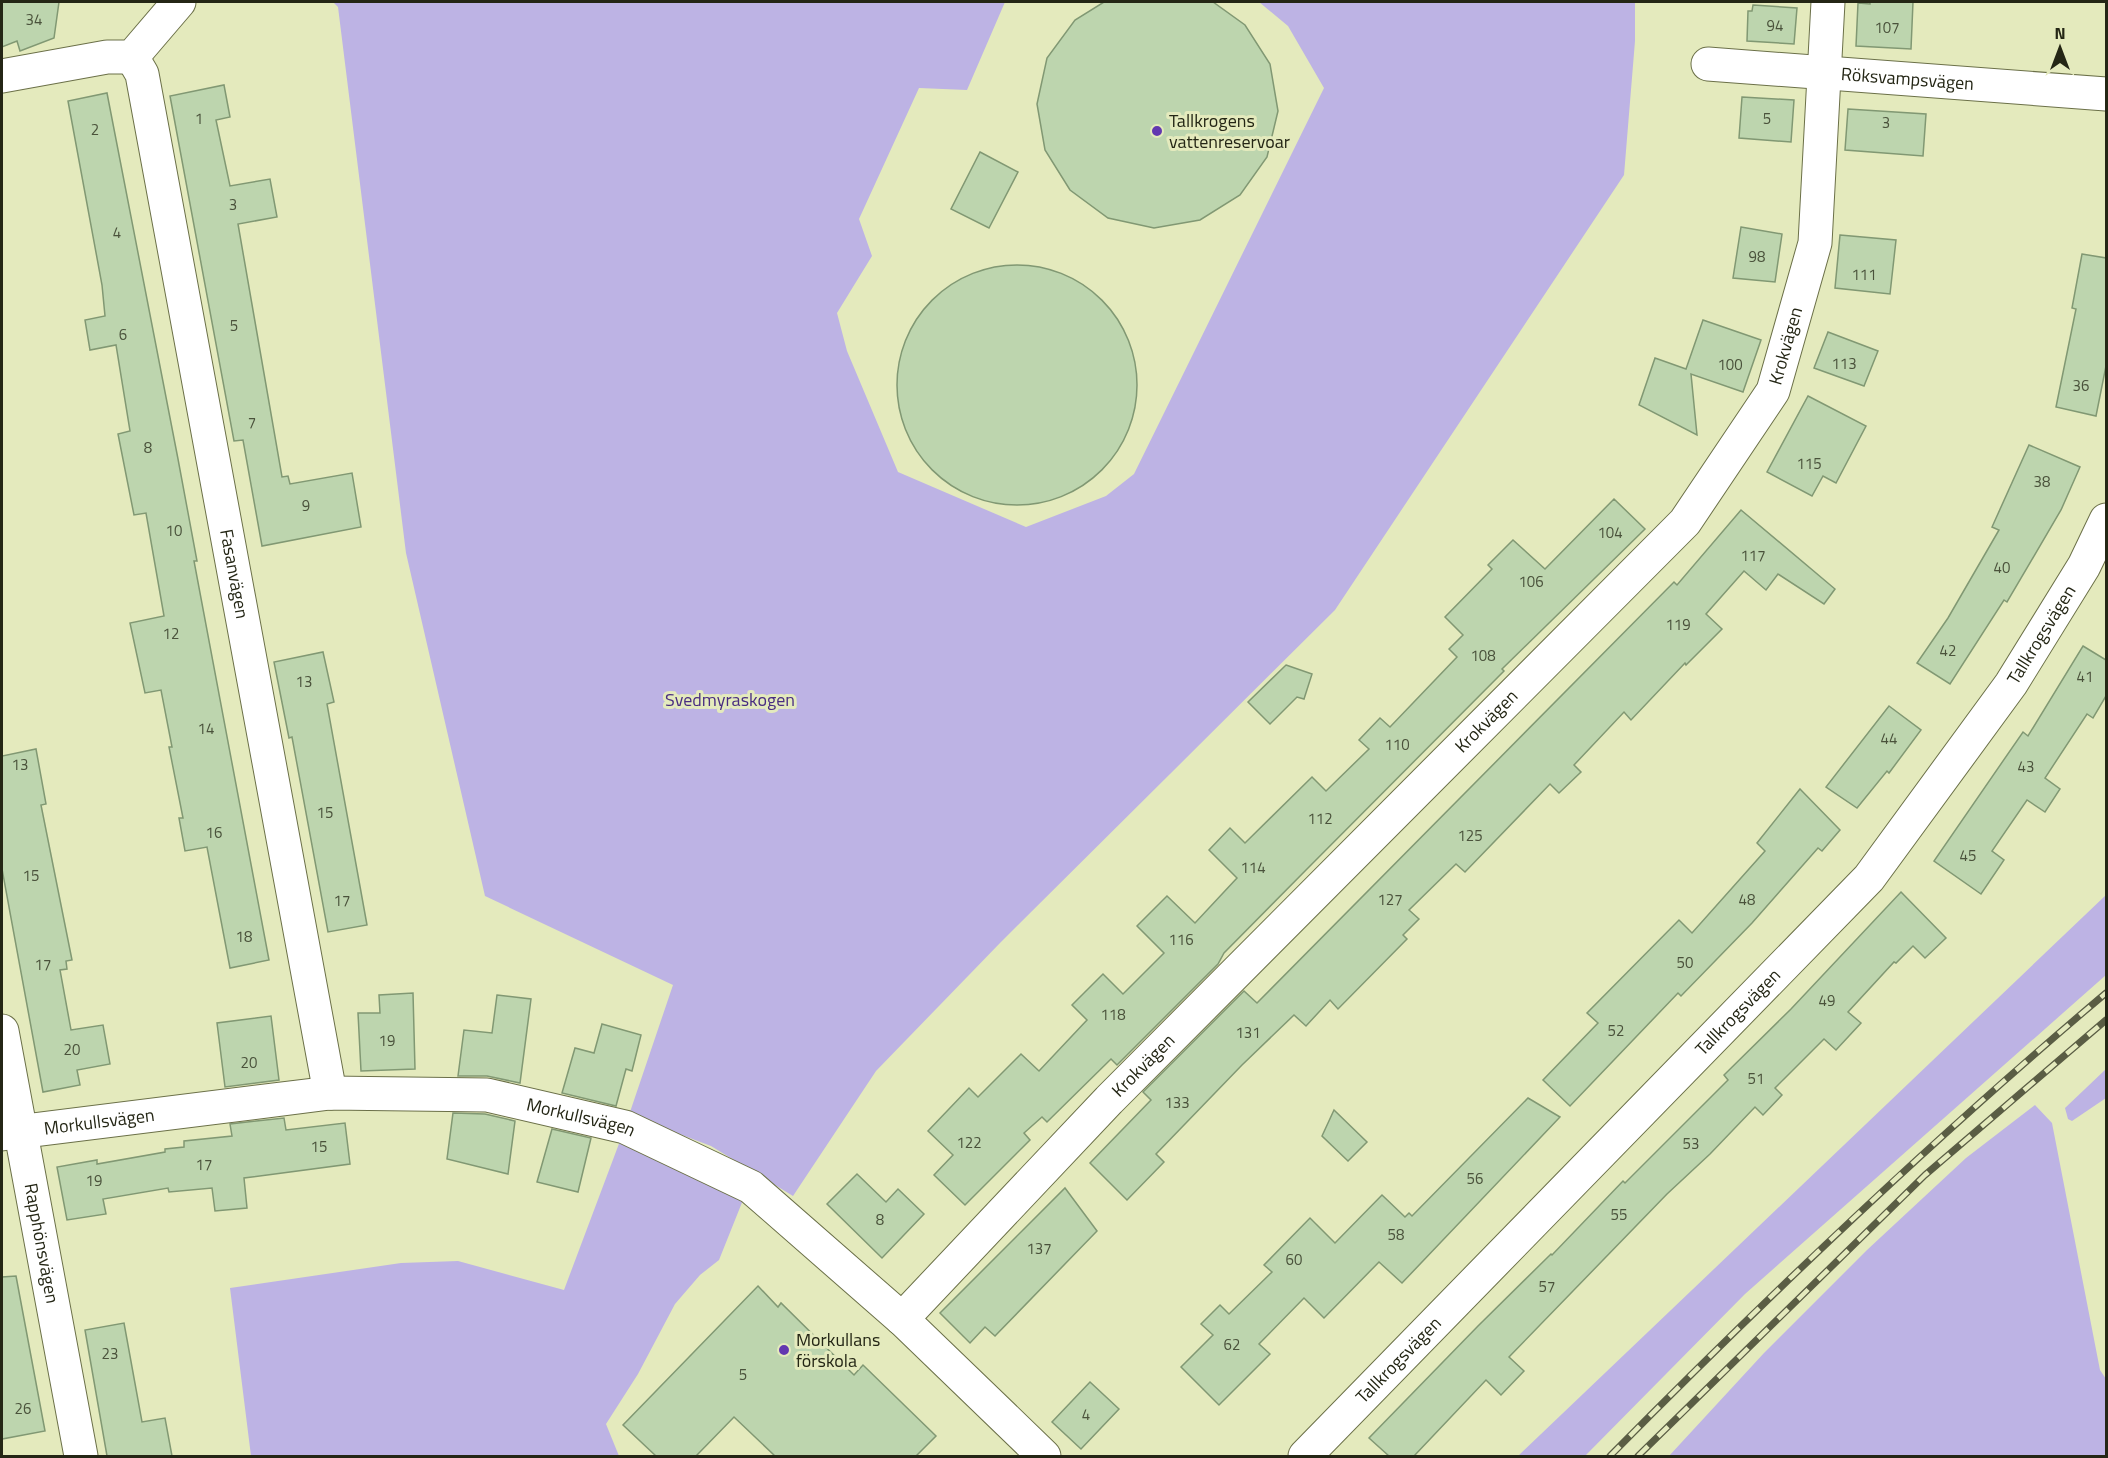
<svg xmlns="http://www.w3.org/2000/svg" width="2108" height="1458" viewBox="0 0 2108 1458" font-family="'Titillium Web',sans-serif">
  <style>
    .green { fill: #bdb3e4 }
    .building { fill: #bdd5ae; stroke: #819873; stroke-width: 1.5 }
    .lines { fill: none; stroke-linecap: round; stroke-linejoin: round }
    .minor-casing { stroke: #6b7048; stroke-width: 35 }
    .minor { stroke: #fff; stroke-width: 33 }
    .rail-casing { stroke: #5a5d44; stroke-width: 7 }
    .rail { stroke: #e4eabd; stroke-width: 4.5; stroke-dasharray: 14; stroke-linecap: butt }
    .poi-dot { fill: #6238b0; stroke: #e4eabd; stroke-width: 2 }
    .labels { text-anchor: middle; stroke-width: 6; stroke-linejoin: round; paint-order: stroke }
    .number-label { font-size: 15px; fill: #4a523b }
    .street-label { font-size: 18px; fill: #242615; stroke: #e4eabd }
    .poi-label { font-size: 18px; fill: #242615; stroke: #e4eabd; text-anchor: start }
    .park-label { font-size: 18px; fill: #482c81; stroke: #e4eabd }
  </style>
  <rect width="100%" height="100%" fill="#e4eabd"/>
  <g class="green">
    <polygon points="333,2 1005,2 967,90 919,88 859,219 872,256 837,313 847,351 898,472 1026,527 1106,496 1134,474 1324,88 1288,26 1259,2 1635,2 1635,41 1624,175 1335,610 1000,943 876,1071 793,1196 711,1146 629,1115 673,985 485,896 406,553 338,7"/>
    <polygon points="2106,895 2106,975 1745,1294 1585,1456 1518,1456"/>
    <polygon points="2106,1069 2106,1098 2072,1121 2068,1119 2065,1108"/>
    <polygon points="2035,1105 2052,1123 2100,1370 2106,1379 2106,1456 1669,1456 1764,1353 1867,1250 1966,1158"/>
    <polygon points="620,1141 743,1200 719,1260 700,1275 675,1304 638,1374 606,1424 619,1456 251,1456 230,1288 401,1263 458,1261 564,1290"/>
  </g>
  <g class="building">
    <polygon points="2,2 59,2 54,38 20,51 17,41 2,47"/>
    <polygon points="1104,2 1213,2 1245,25 1270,64 1278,111 1267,157 1240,195 1200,220 1154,228 1108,218 1070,190 1045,150 1037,104 1047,58 1075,20"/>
    <polygon points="1870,2 1913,2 1911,49 1856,46 1858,3 1870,4"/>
    <polygon points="1753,5 1797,8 1794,44 1747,41 1748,11 1752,11"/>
    <polygon points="224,85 230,117 216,120 230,186 270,179 277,217 238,224 282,477 288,476 290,484 352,473 361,527 262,546 243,440 234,441 170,96"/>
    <polygon points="107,93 178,459 197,561 194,561 269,960 230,968 207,847 185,851 179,818 183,818 169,747 172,747 161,690 145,693 130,623 164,616 146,513 134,515 118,434 130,431 116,345 90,350 85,320 105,316 102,285 68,101"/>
    <polygon points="1742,97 1794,100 1791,142 1739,138"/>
    <polygon points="1848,109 1926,114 1923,156 1845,150"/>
    <polygon points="980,152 1018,172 989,228 951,209"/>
    <polygon points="1741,227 1782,234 1775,282 1733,278"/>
    <polygon points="1840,235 1896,240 1890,294 1835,288"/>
    <polygon points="2082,254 2106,258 2106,366 2096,416 2056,407 2076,309 2072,308"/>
    <circle cx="1017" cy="385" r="120"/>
    <polygon points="1703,320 1761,340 1743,392 1691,374 1697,435 1639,405 1655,358 1686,369"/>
    <polygon points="1828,332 1878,351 1864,386 1814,368"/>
    <polygon points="1808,396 1866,426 1836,483 1823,476 1812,496 1767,472"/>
    <polygon points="2029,445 2080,467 2061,510 2007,602 2004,600 1950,684 1917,663 1948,618 1999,530 1992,527"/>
    <polygon points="1614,499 1645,529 1502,669 1504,671 1306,870 1224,953 1218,964 1117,1065 1111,1059 1047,1122 1042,1117 1024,1133 1030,1140 965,1205 934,1175 953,1155 928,1131 969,1088 978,1097 1021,1054 1039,1071 1087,1020 1072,1005 1103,974 1123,994 1164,953 1137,926 1167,896 1195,923 1237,878 1209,850 1230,828 1245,843 1312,777 1326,791 1369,749 1359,740 1380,718 1390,727 1457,657 1449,649 1463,635 1445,617 1492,569 1488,565 1513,540 1545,569"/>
    <polygon points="1741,510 1835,589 1824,604 1778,574 1766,590 1744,571 1706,614 1722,629 1686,665 1685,663 1631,720 1624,712 1574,765 1581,772 1559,793 1550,784 1465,872 1456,864 1409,910 1419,919 1403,935 1407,939 1338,1009 1330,1000 1306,1026 1294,1015 1242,1065 1156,1154 1164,1162 1127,1200 1090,1163 1151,1100 1143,1092 1244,991 1257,1003 1674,582 1677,585"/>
    <polygon points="2083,646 2106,660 2106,696 2093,718 2087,714 2045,778 2060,789 2045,812 2027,800 1992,851 2004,860 1981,894 1934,861 2023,732 2028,736"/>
    <polygon points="323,652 334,702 327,704 367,925 328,932 292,737 289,738 274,662"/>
    <polygon points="1286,665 1312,674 1304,699 1297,697 1270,724 1248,702"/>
    <polygon points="1889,706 1921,730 1889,773 1887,771 1857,808 1826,787"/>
    <polygon points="36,749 46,804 41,805 72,960 66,961 67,969 60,970 71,1030 103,1025 110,1064 77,1070 80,1085 43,1092 2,869 2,756"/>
    <polygon points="1800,789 1840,830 1822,851 1818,848 1752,923 1681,996 1678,993 1570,1106 1543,1080 1598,1023 1587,1013 1679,920 1692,933 1765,851 1757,843"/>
    <polygon points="1901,892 1946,938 1925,958 1913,946 1896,963 1894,962 1848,1012 1861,1023 1836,1050 1824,1039 1775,1088 1782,1095 1763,1115 1755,1107 1710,1154 1667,1194 1509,1357 1524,1371 1501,1395 1486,1380 1414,1456 1389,1456 1369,1438 1478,1326 1551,1254 1552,1255 1623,1181 1625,1183 1728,1080 1724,1075 1791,1009"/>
    <polygon points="413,993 415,1069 361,1071 358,1013 380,1013 379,995"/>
    <polygon points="497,995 531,999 520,1083 487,1076 458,1076 464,1030 492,1033"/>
    <polygon points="271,1016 279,1080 225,1087 217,1023"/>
    <polygon points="602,1024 641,1035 632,1071 626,1069 616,1106 562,1093 575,1048 594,1053"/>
    <polygon points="1528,1098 1560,1117 1402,1283 1379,1262 1324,1318 1304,1298 1259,1344 1270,1354 1219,1405 1181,1367 1213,1335 1201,1324 1220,1305 1229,1314 1272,1272 1264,1265 1310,1218 1335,1243 1382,1195 1405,1217 1409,1213 1412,1216"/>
    <polygon points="1334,1110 1367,1142 1348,1161 1322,1136"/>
    <polygon points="453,1113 485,1114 515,1121 508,1174 447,1159"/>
    <polygon points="284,1118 286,1130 345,1123 350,1164 244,1178 247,1208 215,1211 212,1188 169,1192 168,1188 103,1199 106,1214 67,1220 57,1167 97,1160 97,1164 165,1152 165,1149 184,1147 184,1141 232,1136 230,1124"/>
    <polygon points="552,1129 591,1138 578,1192 537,1182"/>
    <polygon points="857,1174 886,1202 898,1189 924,1214 882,1258 827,1204"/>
    <polygon points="1065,1188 1097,1231 995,1336 985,1327 970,1343 940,1313"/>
    <polygon points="16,1276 45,1431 2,1439 2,1277"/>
    <polygon points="758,1286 778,1307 781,1303 854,1375 863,1365 936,1436 916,1456 775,1456 734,1417 696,1456 656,1456 623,1425"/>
    <polygon points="124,1323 142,1422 165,1418 172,1456 107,1456 85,1330"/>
    <polygon points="1090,1382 1119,1409 1081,1449 1052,1422"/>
  </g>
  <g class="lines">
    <defs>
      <g id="minor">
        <path id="s1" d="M 132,57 L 142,74 L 330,1093"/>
        <path id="s2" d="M 1708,64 L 2106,94"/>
        <polyline points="2,76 107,57 132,57 179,2"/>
        <path id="s3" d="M 2,1031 L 81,1456"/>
        <path id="s4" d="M 2,1134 L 330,1093 L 487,1095 L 625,1127 L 751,1187 L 902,1319 L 1044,1456"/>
        <path id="s5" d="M 902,1319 L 1109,1100 L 1685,522 L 1773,391 L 1815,243 L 1828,2"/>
        <path id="s6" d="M 1305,1456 L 1869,878 L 2011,684 L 2084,566 L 2106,520"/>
      </g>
    </defs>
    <use href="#minor" class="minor-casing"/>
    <use href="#minor" class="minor"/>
    <defs>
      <g id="rail">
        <path d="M 1610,1456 C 1769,1295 1933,1139 2106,993"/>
        <polyline points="1638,1456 1925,1175 2106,1020"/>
      </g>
    </defs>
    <use href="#rail" class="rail-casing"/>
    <use href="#rail" class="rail"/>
  </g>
  <g class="poi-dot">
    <circle cx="1157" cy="131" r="6"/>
    <circle cx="784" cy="1350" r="6"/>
  </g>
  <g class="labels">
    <g class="number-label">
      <text x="34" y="25">34</text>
      <text x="1775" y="31">94</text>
      <text x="1887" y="33">107</text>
      <text x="199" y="124">1</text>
      <text x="1767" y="124">5</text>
      <text x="1886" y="128">3</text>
      <text x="95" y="135">2</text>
      <text x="233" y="210">3</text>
      <text x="117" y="238">4</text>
      <text x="1757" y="262">98</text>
      <text x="1864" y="280">111</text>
      <text x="234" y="331">5</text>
      <text x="123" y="340">6</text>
      <text x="1844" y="369">113</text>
      <text x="1730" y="370">100</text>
      <text x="2081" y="391">36</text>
      <text x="252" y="428">7</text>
      <text x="148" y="453">8</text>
      <text x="1809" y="469">115</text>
      <text x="2042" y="487">38</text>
      <text x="306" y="511">9</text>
      <text x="174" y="536">10</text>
      <text x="1610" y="538">104</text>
      <text x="1753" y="561">117</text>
      <text x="2002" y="573">40</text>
      <text x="1531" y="587">106</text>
      <text x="1678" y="630">119</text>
      <text x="171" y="639">12</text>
      <text x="1948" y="656">42</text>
      <text x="1483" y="661">108</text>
      <text x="2085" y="682">41</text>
      <text x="304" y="687">13</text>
      <text x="206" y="734">14</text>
      <text x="1889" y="744">44</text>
      <text x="1397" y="750">110</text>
      <text x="20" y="770">13</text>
      <text x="2026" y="772">43</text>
      <text x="325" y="818">15</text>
      <text x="1320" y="824">112</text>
      <text x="214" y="838">16</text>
      <text x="1470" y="841">125</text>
      <text x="1968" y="861">45</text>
      <text x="1253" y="873">114</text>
      <text x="31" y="881">15</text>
      <text x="1390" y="905">127</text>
      <text x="1747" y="905">48</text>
      <text x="342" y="906">17</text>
      <text x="244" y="942">18</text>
      <text x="1181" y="945">116</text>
      <text x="1685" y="968">50</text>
      <text x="43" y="970">17</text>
      <text x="1827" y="1006">49</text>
      <text x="1113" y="1020">118</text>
      <text x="1616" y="1036">52</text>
      <text x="1248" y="1038">131</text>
      <text x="387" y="1046">19</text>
      <text x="72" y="1055">20</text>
      <text x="249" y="1068">20</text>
      <text x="1756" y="1084">51</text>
      <text x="1177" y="1108">133</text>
      <text x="969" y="1148">122</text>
      <text x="1691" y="1149">53</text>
      <text x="319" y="1152">15</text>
      <text x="204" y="1170">17</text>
      <text x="1475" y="1184">56</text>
      <text x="94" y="1186">19</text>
      <text x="1619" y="1220">55</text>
      <text x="880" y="1225">8</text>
      <text x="1396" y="1240">58</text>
      <text x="1039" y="1254">137</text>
      <text x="1294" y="1265">60</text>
      <text x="1547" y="1292">57</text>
      <text x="1232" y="1350">62</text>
      <text x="110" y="1359">23</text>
      <text x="743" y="1380">5</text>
      <text x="23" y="1414">26</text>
      <text x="1086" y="1420">4</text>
    </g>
    <g class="street-label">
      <text dy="6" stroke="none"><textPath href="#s2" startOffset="200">Röksvampsvägen</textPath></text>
      <text dy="6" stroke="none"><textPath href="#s5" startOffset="1322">Krokvägen</textPath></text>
      <text dy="6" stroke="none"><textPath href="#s1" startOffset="528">Fasanvägen</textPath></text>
      <text dy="6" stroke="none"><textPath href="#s6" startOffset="1106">Tallkrogsvägen</textPath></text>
      <text dy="6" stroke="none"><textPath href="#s5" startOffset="836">Krokvägen</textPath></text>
      <text dy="6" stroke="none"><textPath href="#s6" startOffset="620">Tallkrogsvägen</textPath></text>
      <text dy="6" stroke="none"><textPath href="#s5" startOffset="350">Krokvägen</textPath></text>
      <text dy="6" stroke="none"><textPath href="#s4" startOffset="584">Morkullsvägen</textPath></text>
      <text dy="6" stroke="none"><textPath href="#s4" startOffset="98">Morkullsvägen</textPath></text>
      <text dy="6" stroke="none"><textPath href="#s3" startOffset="216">Rapphönsvägen</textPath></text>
      <text dy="6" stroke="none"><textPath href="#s6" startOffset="134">Tallkrogsvägen</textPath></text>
    </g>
    <g class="poi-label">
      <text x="1169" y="127">Tallkrogens<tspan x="1169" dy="21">vattenreservoar</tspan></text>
      <text x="796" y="1346">Morkullans<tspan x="796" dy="21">förskola</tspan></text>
    </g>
    <g class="park-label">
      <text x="730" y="706">Svedmyraskogen</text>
    </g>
  </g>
  <rect width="2108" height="1458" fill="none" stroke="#242615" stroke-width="6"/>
  <g transform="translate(2060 48)" stroke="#e4eabd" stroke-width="4.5" paint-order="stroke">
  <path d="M0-4.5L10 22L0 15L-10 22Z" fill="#242615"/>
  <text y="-9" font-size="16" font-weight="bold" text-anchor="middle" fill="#242615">N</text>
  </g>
</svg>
